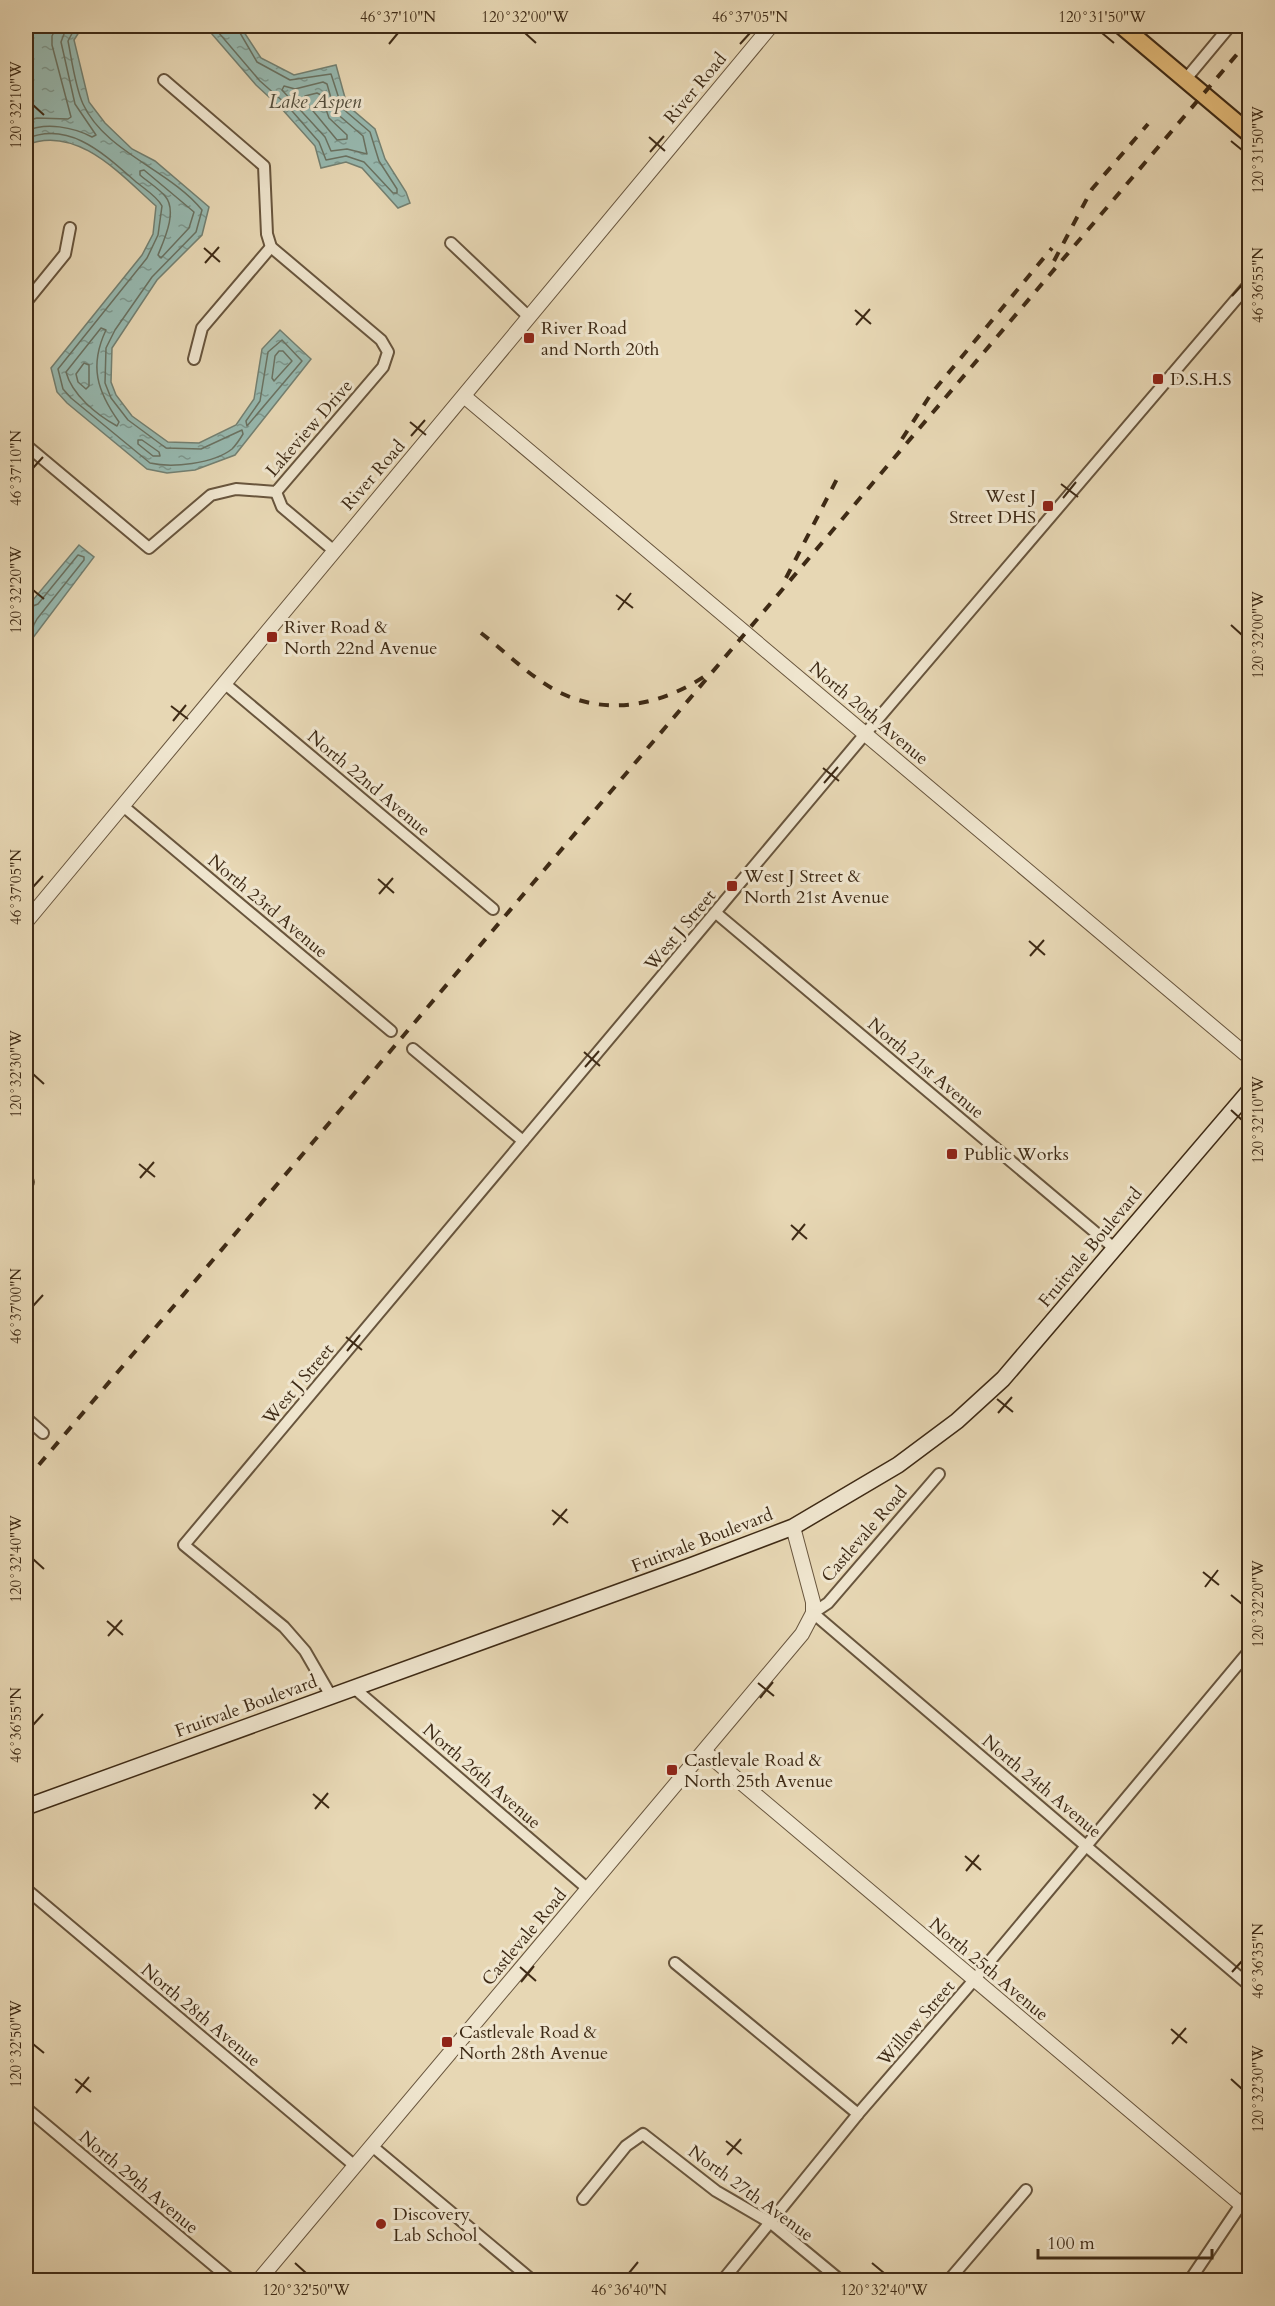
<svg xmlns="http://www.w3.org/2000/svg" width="1275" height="2306" viewBox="0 0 1275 2306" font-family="Cardo,serif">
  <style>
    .water { fill: url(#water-ripples); stroke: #738072; stroke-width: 1.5 }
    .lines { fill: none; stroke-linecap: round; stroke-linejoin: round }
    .shore { stroke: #6a7262; stroke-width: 1.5 }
    .minor-casing { stroke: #68553d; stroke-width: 14 }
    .tertiary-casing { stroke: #68553d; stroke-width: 16 }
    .secondary-casing { stroke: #3e2a15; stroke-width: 18 }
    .primary-casing { stroke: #3e2a15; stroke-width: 20 }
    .minor { stroke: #efe5ce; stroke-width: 10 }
    .tertiary { stroke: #efe5ce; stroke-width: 14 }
    .secondary { stroke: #efe5ce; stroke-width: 15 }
    .primary { stroke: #e4bc7a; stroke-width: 16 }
    .rail { stroke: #3e2a15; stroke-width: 4; stroke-dasharray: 10 10; stroke-linecap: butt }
    .ticks { fill: none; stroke: #3e2a15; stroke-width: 2 }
    .poi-dot { fill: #8f2418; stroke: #efe5ce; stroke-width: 2 }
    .labels { text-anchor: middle; stroke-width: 6; stroke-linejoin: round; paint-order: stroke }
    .street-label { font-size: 18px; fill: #3e2a15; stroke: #efe5ce }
    .poi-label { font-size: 18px; fill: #3e2a15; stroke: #efe5ce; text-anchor: start }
    .water-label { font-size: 20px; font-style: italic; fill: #544e3c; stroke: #efe5ce }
    .neatline { fill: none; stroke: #3e2a15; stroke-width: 2 }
    .ticks-label { font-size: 15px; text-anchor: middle; fill: #3e2a15 }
  </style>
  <defs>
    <pattern id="water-ripples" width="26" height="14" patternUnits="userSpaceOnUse" patternTransform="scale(1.5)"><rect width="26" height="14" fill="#97b9b0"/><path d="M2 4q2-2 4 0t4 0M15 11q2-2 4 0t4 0" fill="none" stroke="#7d978e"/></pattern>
  </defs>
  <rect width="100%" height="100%" fill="#e7d7b4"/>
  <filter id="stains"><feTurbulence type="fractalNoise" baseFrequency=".00333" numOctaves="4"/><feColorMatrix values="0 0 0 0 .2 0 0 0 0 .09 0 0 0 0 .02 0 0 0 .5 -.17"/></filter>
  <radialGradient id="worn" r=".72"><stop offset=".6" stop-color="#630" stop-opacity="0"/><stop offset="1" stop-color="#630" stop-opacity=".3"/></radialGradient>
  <g class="water">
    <path d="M 26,26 L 83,26 L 74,40 L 89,102 L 105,123 L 132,149 L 155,161 L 209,207 L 202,235 L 157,280 L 112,348 L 111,382 L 116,395 L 132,416 L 168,442 L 199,443 L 236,425 L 254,399 L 262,349 L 280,330 L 311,359 L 235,455 L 195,470 L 167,473 L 147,469 L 67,403 L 57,392 L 51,368 L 142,255 L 153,234 L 156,206 C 121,175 77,124 26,145 Z"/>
    <polygon points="205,26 240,26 261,58 294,75 336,65 347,105 375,129 385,159 406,192 410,203 398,208 362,168 346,162 321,168 315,146 281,108 256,85"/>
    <polygon points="79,545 94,557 26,647 26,603 33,600"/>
  </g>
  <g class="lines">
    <g class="shore">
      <polyline points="213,26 260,81 286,104 319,142 326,160 346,156 364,162 393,193 397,193 397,189 379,161 370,132 342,108 331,74 290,80 257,62 236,26"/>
      <polygon points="323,82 327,84 335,112 363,136 367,154 347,149 331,151 325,137 282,90 284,86 295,89"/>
      <polygon points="317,93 321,95 329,118 347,135 347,139 337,140 304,100 305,96"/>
      <polyline points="26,121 37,118 68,119 71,117 52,45 52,36 57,26"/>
      <path d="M 26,131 C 46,122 73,127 92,137 L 96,135 L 75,104 L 61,42 L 67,26"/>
      <path d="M 26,139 C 69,120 104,154 135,181 C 143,188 157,196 162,206 L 158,235 L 147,258 L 58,369 L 63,389 L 71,398 L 150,463 C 172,468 213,464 232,449 C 236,445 240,439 243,434 L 242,430 L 201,449 L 166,448 L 128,420 L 111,398 L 105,383 L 106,348 L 115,330 L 152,277 L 196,232 L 202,210 C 170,170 105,152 83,104 C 75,86 72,61 68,41 L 76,26"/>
      <path d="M 144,170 L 194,212 L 189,228 L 161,258 L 158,255 C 164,240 178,211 165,196 C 158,188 148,182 140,175 L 140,171 Z"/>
      <path d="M 101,328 L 106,330 C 89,366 97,391 119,422 L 117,426 C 97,415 72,395 66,372 Z"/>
      <polygon points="282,340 302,361 247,426 246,421 260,401 268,352"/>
      <polygon points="279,351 283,351 292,361 274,381 272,378 275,356"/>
      <polygon points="84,363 89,365 89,386 86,389 78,382 76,374"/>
      <polygon points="138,440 142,440 159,452 160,456 153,456 138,444"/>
      <polyline points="26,609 38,604 78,555 84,557 84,560 37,619 26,639"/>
    </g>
    <defs>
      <g id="minor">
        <polyline points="1185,80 1230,26"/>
        <polyline points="451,243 529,317"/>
        <polyline points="26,302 65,254 70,228"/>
        <polyline points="194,359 202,328 271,247"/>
        <polyline points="26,445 149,548 211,495 236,489 276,492 383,367 388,352 381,340 271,247 267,234 264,166 164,80"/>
        <polyline points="276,492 282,507 333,550"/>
        <polyline points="224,683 493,909"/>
        <polyline points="123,806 391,1031"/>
        <polyline points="716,913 1114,1248"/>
        <polyline points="413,1049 523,1141"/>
        <polyline points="26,1180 28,1182"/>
        <polyline points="26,1418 43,1433"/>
        <polyline points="939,1474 828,1603 813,1613 1250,1986"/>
        <polyline points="354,1688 588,1889"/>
        <polyline points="331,1696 305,1651 284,1627 184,1545 865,734 1250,283"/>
        <polyline points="26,1889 355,2166"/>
        <polyline points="675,1963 858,2114"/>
        <polyline points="26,2108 231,2280"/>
        <polyline points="372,2146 532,2280"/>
        <polyline points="583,2199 626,2146 643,2134 716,2191 771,2223 840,2280"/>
        <polyline points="723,2280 858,2114 974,1980 1250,1650"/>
        <polyline points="949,2280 1026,2190"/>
        <polyline points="1190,2280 1250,2191"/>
      </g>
      <g id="tertiary">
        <polyline points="465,397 1250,1058"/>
        <polyline points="26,922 771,26"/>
        <polyline points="705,1752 1250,2212"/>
        <polyline points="259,2280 802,1634 813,1613 813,1602 793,1527"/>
      </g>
      <polyline id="secondary" points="26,1807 693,1565 793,1527 898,1465 957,1421 1003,1379 1250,1090"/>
      <polyline id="primary" points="1122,26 1250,134"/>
    </defs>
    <use href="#minor" class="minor-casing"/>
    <use href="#tertiary" class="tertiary-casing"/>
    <use href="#secondary" class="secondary-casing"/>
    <use href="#primary" class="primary-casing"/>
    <use href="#minor" class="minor"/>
    <use href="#tertiary" class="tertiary"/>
    <use href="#secondary" class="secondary"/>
    <use href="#primary" class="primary"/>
    <g class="rail">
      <polyline points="1054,261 1092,189 1148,124"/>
      <polyline points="902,439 931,394 1052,248"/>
      <polyline points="786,578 839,475"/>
      <path d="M 481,633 C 507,653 533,680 563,694 C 610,716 663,704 705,676"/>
      <polyline points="26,1480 1250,39"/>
    </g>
  </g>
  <path class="ticks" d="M 525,33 L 536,43M 1102,33 L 1114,43M 389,44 L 398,33M 740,44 L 750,33M 33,105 L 44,115M 649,137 L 665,151M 1231,141 L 1242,150M 650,152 L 664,136M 204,248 L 220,262M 205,263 L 219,247M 1232,296 L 1242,285M 855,310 L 871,324M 856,325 L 870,309M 410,422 L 426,435M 411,436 L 425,420M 33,468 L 43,457M 1061,484 L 1078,497M 1063,498 L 1076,482M 33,590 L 44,599M 616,595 L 633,608M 618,610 L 631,593M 1231,625 L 1242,635M 171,706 L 188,719M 173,721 L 186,705M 823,768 L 839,781M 824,783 L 838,767M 378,879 L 394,893M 33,887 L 43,876M 379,894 L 393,878M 1029,941 L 1045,955M 1030,956 L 1044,940M 584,1052 L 600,1066M 585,1067 L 599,1051M 33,1074 L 44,1084M 1231,1110 L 1242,1120M 139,1164 L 155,1177M 140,1178 L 154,1162M 791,1225 L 807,1239M 792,1240 L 805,1224M 33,1306 L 43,1295M 346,1337 L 362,1350M 347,1351 L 360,1335M 997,1399 L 1013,1412M 998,1413 L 1012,1397M 552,1510 L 568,1523M 553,1525 L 567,1509M 33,1559 L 44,1569M 1203,1572 L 1219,1585M 1205,1587 L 1218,1570M 1231,1595 L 1242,1604M 107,1621 L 123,1635M 108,1636 L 122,1620M 758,1683 L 774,1696M 760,1698 L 773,1682M 33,1725 L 43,1714M 313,1794 L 329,1808M 315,1809 L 328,1793M 965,1856 L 981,1870M 966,1871 L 979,1855M 520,1967 L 536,1981M 1232,1972 L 1242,1961M 521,1982 L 534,1966M 1171,2029 L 1187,2043M 33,2044 L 44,2053M 1172,2044 L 1186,2028M 75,2079 L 91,2092M 1231,2079 L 1242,2089M 76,2093 L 89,2077M 726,2141 L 742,2154M 727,2155 L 741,2139M 295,2263 L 306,2273M 872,2263 L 884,2273M 629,2273 L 638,2262"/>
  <g class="poi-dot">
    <rect x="523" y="332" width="12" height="12" rx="3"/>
    <rect x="1152" y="373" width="12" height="12" rx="3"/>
    <rect x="1042" y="500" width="12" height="12" rx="3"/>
    <rect x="266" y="631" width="12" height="12" rx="3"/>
    <rect x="726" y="880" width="12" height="12" rx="3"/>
    <rect x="946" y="1148" width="12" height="12" rx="3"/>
    <rect x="666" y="1764" width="12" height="12" rx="3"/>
    <rect x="441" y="2036" width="12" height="12" rx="3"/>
    <circle cx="381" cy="2224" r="6"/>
  </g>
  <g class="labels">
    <g class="street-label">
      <text transform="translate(695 88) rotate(-50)" y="6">River Road</text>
      <text transform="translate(309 428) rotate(-49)" y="6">Lakeview Drive</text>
      <text transform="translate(373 475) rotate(-49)" y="6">River Road</text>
      <text transform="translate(869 713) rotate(40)" y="6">North 20th Avenue</text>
      <text transform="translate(369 783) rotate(40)" y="6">North 22nd Avenue</text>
      <text transform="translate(268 906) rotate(40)" y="6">North 23rd Avenue</text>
      <text transform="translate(680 930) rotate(-50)" y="6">West J Street</text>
      <text transform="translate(926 1068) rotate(40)" y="6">North 21st Avenue</text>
      <text transform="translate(1090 1247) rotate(-50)" y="6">Fruitvale Boulevard</text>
      <text transform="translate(298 1384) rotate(-50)" y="6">West J Street</text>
      <text transform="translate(864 1534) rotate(-49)" y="6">Castlevale Road</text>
      <text transform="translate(702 1540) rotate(-21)" y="6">Fruitvale Boulevard</text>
      <text transform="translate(246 1706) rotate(-20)" y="6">Fruitvale Boulevard</text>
      <text transform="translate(482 1776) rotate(41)" y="6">North 26th Avenue</text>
      <text transform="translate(1042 1786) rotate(40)" y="6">North 24th Avenue</text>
      <text transform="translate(524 1937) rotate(-50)" y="6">Castlevale Road</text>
      <text transform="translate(989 1969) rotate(40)" y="6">North 25th Avenue</text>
      <text transform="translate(201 2015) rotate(40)" y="6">North 28th Avenue</text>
      <text transform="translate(916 2023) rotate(-49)" y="6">Willow Street</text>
      <text transform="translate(139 2182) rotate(40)" y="6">North 29th Avenue</text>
      <text transform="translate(751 2193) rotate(36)" y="6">North 27th Avenue</text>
    </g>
    <g class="poi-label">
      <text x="541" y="334">River Road<tspan x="541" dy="21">and North 20th</tspan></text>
      <text x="1170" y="385">D.S.H.S</text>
      <text x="1036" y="502" text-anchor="end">West J<tspan x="1036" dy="21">Street DHS</tspan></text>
      <text x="284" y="633">River Road &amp;<tspan x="284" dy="21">North 22nd Avenue</tspan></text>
      <text x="744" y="882">West J Street &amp;<tspan x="744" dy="21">North 21st Avenue</tspan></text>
      <text x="964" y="1160">Public Works</text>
      <text x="684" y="1766">Castlevale Road &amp;<tspan x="684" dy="21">North 25th Avenue</tspan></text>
      <text x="459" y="2038">Castlevale Road &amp;<tspan x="459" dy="21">North 28th Avenue</tspan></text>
      <text x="393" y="2220">Discovery<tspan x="393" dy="21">Lab School</tspan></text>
    </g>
    <g class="water-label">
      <text x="315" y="108">Lake Aspen</text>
    </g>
  </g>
  <rect width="1275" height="2306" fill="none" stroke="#e7d7b4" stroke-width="66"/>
  <path d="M1038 2249v9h174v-9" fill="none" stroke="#3e2a15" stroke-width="3"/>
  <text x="1047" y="2249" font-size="18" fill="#3e2a15" stroke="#efe5ce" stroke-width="4.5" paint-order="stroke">100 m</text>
  <rect x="33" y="33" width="1209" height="2240" class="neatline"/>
  <g class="ticks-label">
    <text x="398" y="22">46°37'10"N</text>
    <text x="525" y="22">120°32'00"W</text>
    <text x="750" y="22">46°37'05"N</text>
    <text x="1102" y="22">120°31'50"W</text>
    <text transform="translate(16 105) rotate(-90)" y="5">120°32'10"W</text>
    <text transform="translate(1258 150) rotate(-90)" y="5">120°31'50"W</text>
    <text transform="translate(1258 285) rotate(-90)" y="5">46°36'55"N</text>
    <text transform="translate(16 468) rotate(-90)" y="5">46°37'10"N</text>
    <text transform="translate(16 590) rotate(-90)" y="5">120°32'20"W</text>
    <text transform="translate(1258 635) rotate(-90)" y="5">120°32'00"W</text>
    <text transform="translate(16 887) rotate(-90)" y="5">46°37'05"N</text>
    <text transform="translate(16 1074) rotate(-90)" y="5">120°32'30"W</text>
    <text transform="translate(1258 1120) rotate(-90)" y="5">120°32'10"W</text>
    <text transform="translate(16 1306) rotate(-90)" y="5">46°37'00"N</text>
    <text transform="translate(16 1559) rotate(-90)" y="5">120°32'40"W</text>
    <text transform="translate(1258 1604) rotate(-90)" y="5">120°32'20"W</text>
    <text transform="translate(16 1725) rotate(-90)" y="5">46°36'55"N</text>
    <text transform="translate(1258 1961) rotate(-90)" y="5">46°36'35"N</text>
    <text transform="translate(16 2044) rotate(-90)" y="5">120°32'50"W</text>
    <text transform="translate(1258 2089) rotate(-90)" y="5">120°32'30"W</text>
    <text x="306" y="2295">120°32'50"W</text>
    <text x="629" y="2295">46°36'40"N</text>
    <text x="884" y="2295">120°32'40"W</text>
  </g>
  <rect width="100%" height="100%" filter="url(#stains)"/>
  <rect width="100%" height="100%" fill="url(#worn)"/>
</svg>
